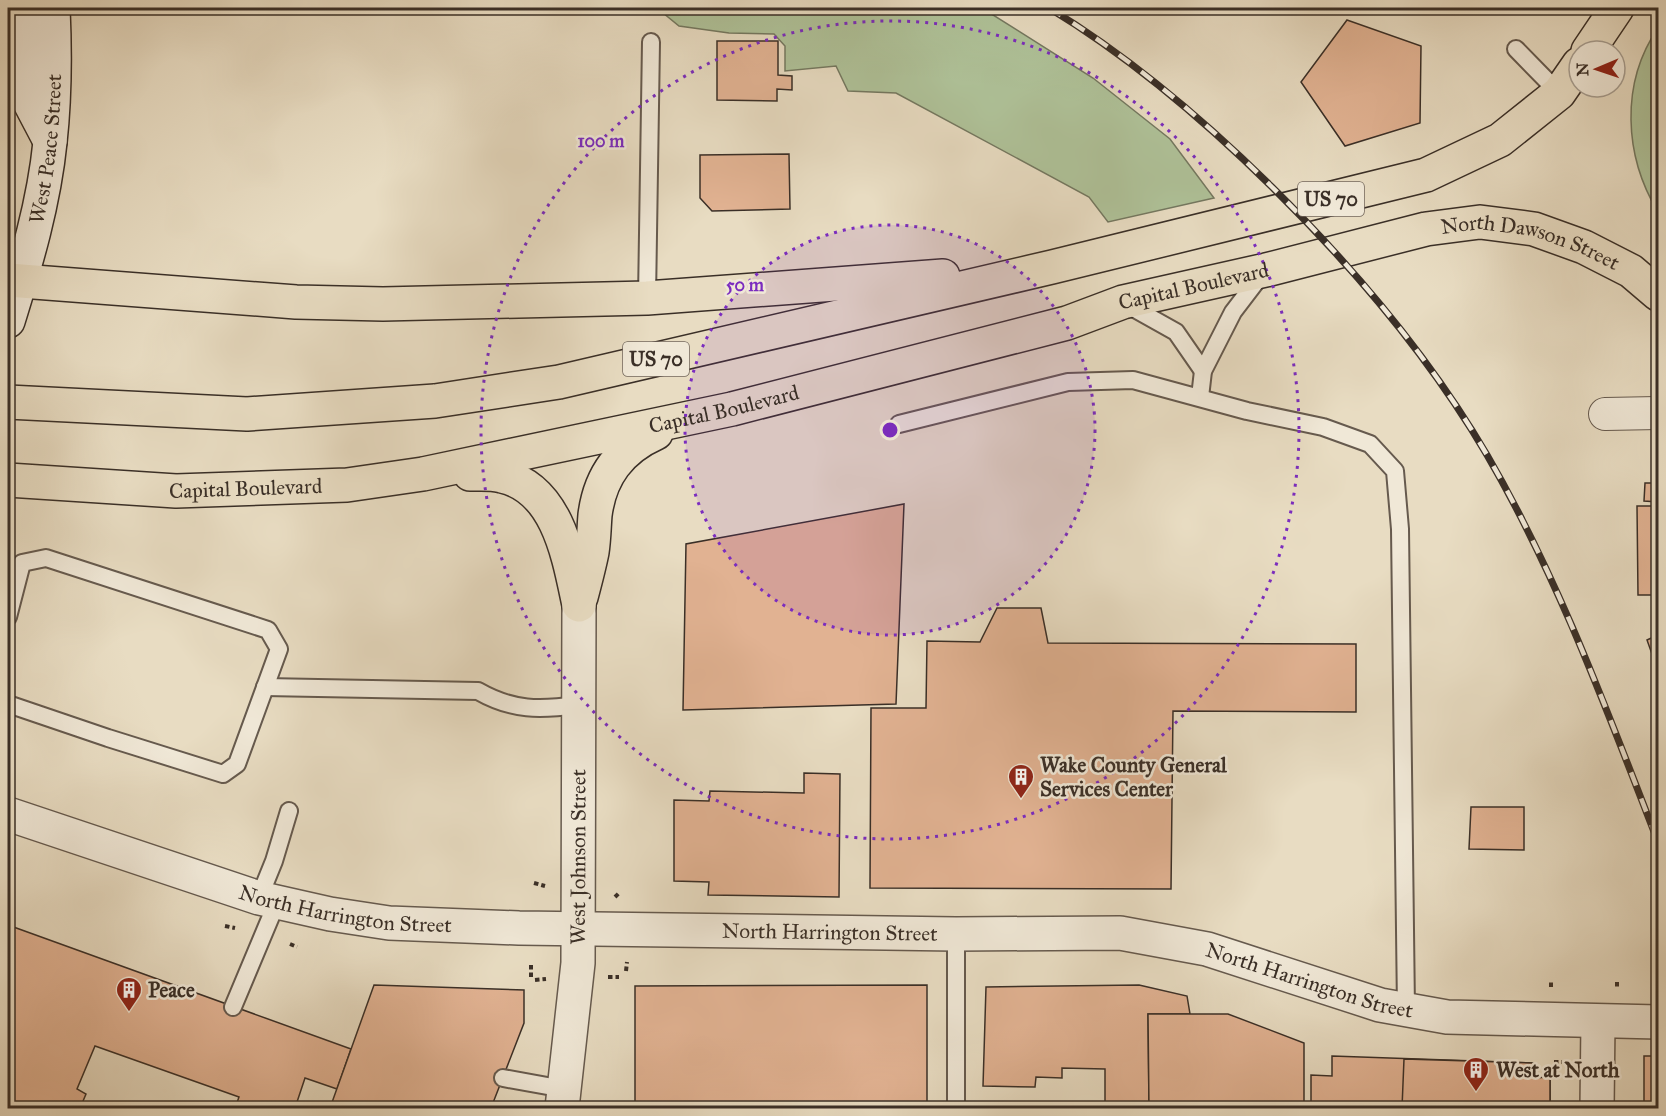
<svg xmlns="http://www.w3.org/2000/svg" width="1666" height="1116" viewBox="0 0 1666 1116" font-family="'IM FELL Great Primer',serif">
  <style>
    .green { fill: #afc299; stroke: #747860; stroke-width: 1.5 }
    .building { fill: #e1b292; stroke: #3a2f27; stroke-width: 1.5 }
    .lines { fill: none; stroke-linecap: round; stroke-linejoin: round }
    .service-casing { stroke: #665a4e; stroke-width: 20 }
    .minor-casing { stroke: #665a4e; stroke-width: 34 }
    .tertiary-casing { stroke: #665a4e; stroke-width: 36 }
    .secondary-casing { stroke: #3a2f27; stroke-width: 36 }
    .primary-casing { stroke: #3a2f27; stroke-width: 36 }
    .path { stroke: #3a2f27; stroke-width: 4; stroke-dasharray: 4.5 3; stroke-linecap: butt }
    .service { stroke: #f0e8d7; stroke-width: 16 }
    .minor { stroke: #f0e8d7; stroke-width: 32 }
    .tertiary { stroke: #f0e8d7; stroke-width: 33 }
    .secondary { stroke: #f0e8d7; stroke-width: 33 }
    .primary { stroke: #e8dcc2; stroke-width: 33 }
    .rail-casing { stroke: #3a2f27; stroke-width: 7 }
    .rail { stroke: #f0e8d7; stroke-width: 4.5; stroke-dasharray: 14; stroke-linecap: butt }
    .ring { fill: none; stroke: #7b2cbf; stroke-width: 3; stroke-dasharray: 3 6 }
    .labels { text-anchor: middle; stroke-width: 5; stroke-linejoin: round; paint-order: stroke }
    .shield { fill: #f0e8d7; stroke: #71665c; stroke-width: 1.5 }
    .shield-label { font-size: 20px; font-weight: bold; fill: #3a2f27 }
    .street-label { font-size: 21px; fill: #3a2f27; stroke: #f0e8d7 }
    .poi-label { font-size: 21px; font-weight: bold; fill: #3a2f27; stroke: #f0e8d7; text-anchor: start }
    .centre { fill: #7b2cbf; stroke: #f0e8d7; stroke-width: 3 }
    .ring-label { font-size: 18px; text-anchor: middle; font-weight: bold; fill: #7b2cbf; stroke: #f0e8d7; stroke-width: 5; stroke-linejoin: round; paint-order: stroke }
  </style>
  <rect width="100%" height="100%" fill="#e8dcc2"/>
  <filter id="stains"><feTurbulence type="fractalNoise" baseFrequency=".00333" numOctaves="4"/><feColorMatrix values="0 0 0 0 .2 0 0 0 0 .09 0 0 0 0 .02 0 0 0 .5 -.17"/></filter>
  <radialGradient id="worn" r=".72"><stop offset=".6" stop-color="#630" stop-opacity="0"/><stop offset="1" stop-color="#630" stop-opacity=".3"/></radialGradient>
  <g class="green">
    <polygon points="657,8 982,8 1093,78 1170,139 1214,198 1108,222 1089,197 896,93 848,91 836,66 785,71 785,46 774,34 729,33 679,26"/>
    <path d="M 1658,28 L 1658,212 C 1624,156 1620,83 1658,28 Z"/>
  </g>
  <g class="building">
    <polygon points="1347,20 1421,46 1420,123 1345,146 1301,82"/>
    <polygon points="717,41 778,41 778,75 792,76 792,90 777,89 777,101 717,100"/>
    <polygon points="789,154 790,209 712,211 700,198 700,155"/>
    <polygon points="1645,483 1658,483 1658,502 1644,501"/>
    <polygon points="904,504 896,704 683,710 686,544"/>
    <polygon points="1637,506 1658,506 1658,595 1638,595"/>
    <polygon points="997,608 1041,608 1048,643 1356,644 1356,712 1173,711 1171,889 870,888 871,708 926,708 927,641 980,642"/>
    <polygon points="1658,635 1658,671 1647,640"/>
    <polygon points="804,773 840,774 839,897 708,895 709,882 674,881 674,800 709,801 710,791 804,793"/>
    <polygon points="1471,807 1524,807 1524,850 1469,849"/>
    <polygon points="8,925 351,1049 337,1089 305,1078 295,1108 235,1108 239,1097 95,1046 77,1089 86,1094 80,1108 8,1108 8,1028 10,1021 8,1020"/>
    <polygon points="374,985 524,990 524,1023 491,1108 330,1108"/>
    <polygon points="927,985 927,1108 635,1108 635,986"/>
    <polygon points="1139,985 1187,996 1190,1014 1148,1014 1149,1108 1105,1108 1105,1069 1062,1068 1062,1078 1036,1077 1035,1087 983,1086 986,987"/>
    <polygon points="1148,1014 1228,1014 1304,1043 1304,1108 1149,1108"/>
    <polygon points="1332,1056 1534,1063 1534,1078 1550,1077 1550,1108 1311,1108 1311,1075 1332,1076"/>
    <rect x="1644" y="1056" width="14" height="52"/>
    <polygon points="1404,1059 1534,1063 1534,1078 1550,1077 1550,1108 1402,1108"/>
  </g>
  <g class="lines">
    <defs>
      <g id="service">
        <polyline points="1516,49 1559,93"/>
        <polyline points="647,298 651,42"/>
        <polyline points="1126,304 1176,332 1203,371"/>
        <polyline points="1200,397 1203,371 1233,312 1262,274"/>
        <polyline points="899,424 1068,382 1133,380 1247,411 1323,427 1370,444 1395,471 1400,529 1406,1009"/>
        <polyline points="8,617 22,563 46,558 268,630 279,649 237,764 223,774 108,738 8,704"/>
        <path d="M 265,687 L 478,691 C 513,711 540,710 578,705"/>
        <polyline points="259,898 274,861 289,811"/>
        <polyline points="956,934 956,1108"/>
        <polyline points="233,1007 277,902"/>
        <polyline points="503,1078 564,1089"/>
      </g>
      <polyline id="minor" points="1605,414 1658,413"/>
      <g id="tertiary">
        <path id="s1" d="M 8,814 L 259,898 L 330,914 L 389,923 L 519,928 L 956,934 L 1120,933 L 1207,949 L 1380,1005 L 1447,1017 L 1658,1022"/>
        <path id="s2" d="M 562,1108 L 578,963 L 579,605"/>
        <polyline points="1597,1108 1598,1022"/>
      </g>
      <g id="secondary">
        <polyline points="27,8 29,12 29,101 50,141"/>
        <path id="s3" d="M 8,321 C 26,263 44,203 50,142 C 55,97 55,52 53,8"/>
      </g>
      <g id="primary">
        <polyline points="1588,51 1617,8"/>
        <polyline points="8,280 296,302 383,304 647,298 943,276"/>
        <polyline points="8,402 247,414 435,401 559,382 1052,267 1426,175 1500,140 1559,93 1579,64"/>
        <path d="M 470,474 C 480,474 492,473 502,476 C 558,488 569,558 579,605"/>
        <path id="s4" d="M 8,480 L 176,491 L 347,485 L 423,474 L 732,409 L 1067,323 L 1123,302 L 1266,270 L 1426,229 L 1480,222 L 1534,229 L 1584,247 L 1631,271 L 1658,294"/>
        <path d="M 581,597 C 585,582 589,567 592,552 C 594,539 594,527 595,515 C 600,476 620,449 656,433"/>
      </g>
    </defs>
    <use href="#service" class="service-casing"/>
    <use href="#minor" class="minor-casing"/>
    <use href="#tertiary" class="tertiary-casing"/>
    <use href="#secondary" class="secondary-casing"/>
    <use href="#primary" class="primary-casing"/>
    <g class="path">
      <polyline points="534,883 545,886"/>
      <polyline points="615,897 620,892"/>
      <polyline points="225,926 235,928"/>
      <polyline points="290,944 297,947"/>
      <polyline points="626,971 627,962"/>
      <polyline points="531,977 531,962"/>
      <polyline points="608,977 619,977"/>
      <polyline points="535,980 546,979"/>
      <polyline points="1617,982 1617,988"/>
      <polyline points="1551,987 1551,981"/>
      <polyline points="1554,1062 1562,1062"/>
    </g>
    <use href="#service" class="service"/>
    <use href="#minor" class="minor"/>
    <use href="#tertiary" class="tertiary"/>
    <use href="#secondary" class="secondary"/>
    <use href="#primary" class="primary"/>
    <defs>
      <path id="rail" d="M 1049,8 C 1130,57 1204,120 1272,187 C 1353,267 1429,356 1487,455 C 1558,577 1607,711 1658,842"/>
    </defs>
    <use href="#rail" class="rail-casing"/>
    <use href="#rail" class="rail"/>
  </g>
  <circle cx="890" cy="430" r="205" fill="#7b2cbf" fill-opacity=".12"/>
  <g class="ring">
    <circle cx="890" cy="430" r="205"/>
    <circle cx="890" cy="430" r="409"/>
  </g>
  <defs>
    <symbol id="building-pin" viewBox="-11 -11 22 30"><path d="M0 17L-7.5 6A9.5 9.5 0 1 1 7.5 6Z" fill="#8f2418" stroke="#f0e8d7"/><path d="M-4-6H4V6H1V3H-1V6H-4ZM-2.5-4.3h1.7v1.8h-1.7ZM.8-4.3h1.7v1.8H.8ZM-2.5-1h1.7V.8h-1.7ZM.8-1h1.7V.8H.8Z" fill="#fff"/></symbol>
  </defs>
  <g fill-rule="evenodd">
    <use href="#building-pin" x="1006" y="762" width="30" height="40"/>
    <use href="#building-pin" x="114" y="975" width="30" height="40"/>
    <use href="#building-pin" x="1461" y="1055" width="30" height="40"/>
  </g>
  <g class="labels">
    <g class="shield">
      <rect x="1298" y="182" width="66" height="34" rx="4.5"/>
      <rect x="623" y="342" width="66" height="34" rx="4.5"/>
    </g>
    <g class="shield-label">
      <text x="1331" y="206">US 70</text>
      <text x="656" y="366">US 70</text>
    </g>
    <g class="street-label">
      <text dy="7" stroke="none"><textPath href="#s3" startOffset="177">West Peace Street</textPath></text>
      <text dy="7" stroke="none"><textPath href="#s4" startOffset="1557">North Dawson Street</textPath></text>
      <text dy="7" stroke="none"><textPath href="#s4" startOffset="1210">Capital Boulevard</textPath></text>
      <text dy="7" stroke="none"><textPath href="#s4" startOffset="724">Capital Boulevard</textPath></text>
      <text dy="7" stroke="none"><textPath href="#s4" startOffset="238">Capital Boulevard</textPath></text>
      <text dy="7" stroke="none"><textPath href="#s2" startOffset="252">West Johnson Street</textPath></text>
      <text dy="7" stroke="none"><textPath href="#s1" startOffset="352">North Harrington Street</textPath></text>
      <text dy="7" stroke="none"><textPath href="#s1" startOffset="838">North Harrington Street</textPath></text>
      <text dy="7" stroke="none"><textPath href="#s1" startOffset="1324">North Harrington Street</textPath></text>
    </g>
    <g class="poi-label">
      <text x="1040" y="772">Wake County General<tspan x="1040" dy="24">Services Center</tspan></text>
      <text x="148" y="997">Peace</text>
      <text x="1496" y="1077">West at North</text>
    </g>
  </g>
  <circle cx="890" cy="430" r="9" class="centre"/>
  <g class="ring-label">
    <text x="601" y="147">100 m</text>
    <text x="745" y="291">50 m</text>
  </g>
  <rect width="1666" height="1116" fill="none" stroke="#e8dcc2" stroke-width="30"/>
  <rect x="9" y="9" width="1648" height="1098" fill="none" stroke="#3a2f27" stroke-width="3"/>
  <rect x="15" y="15" width="1636" height="1086" fill="none" stroke="#3a2f27" stroke-width="1.5"/>
  <g transform="translate(1597 69) rotate(268)"><circle r="28" fill="#f0e8d7" stroke="#a79e91" stroke-width="1.5"/>
  <path d="M0-4.5L10 22L0 15L-10 22Z" fill="#8f2418"/>
  <text y="-9" font-size="16" font-weight="bold" text-anchor="middle" fill="#3a2f27">N</text>
  </g>
  <rect width="100%" height="100%" filter="url(#stains)"/>
  <rect width="100%" height="100%" fill="url(#worn)"/>
</svg>
